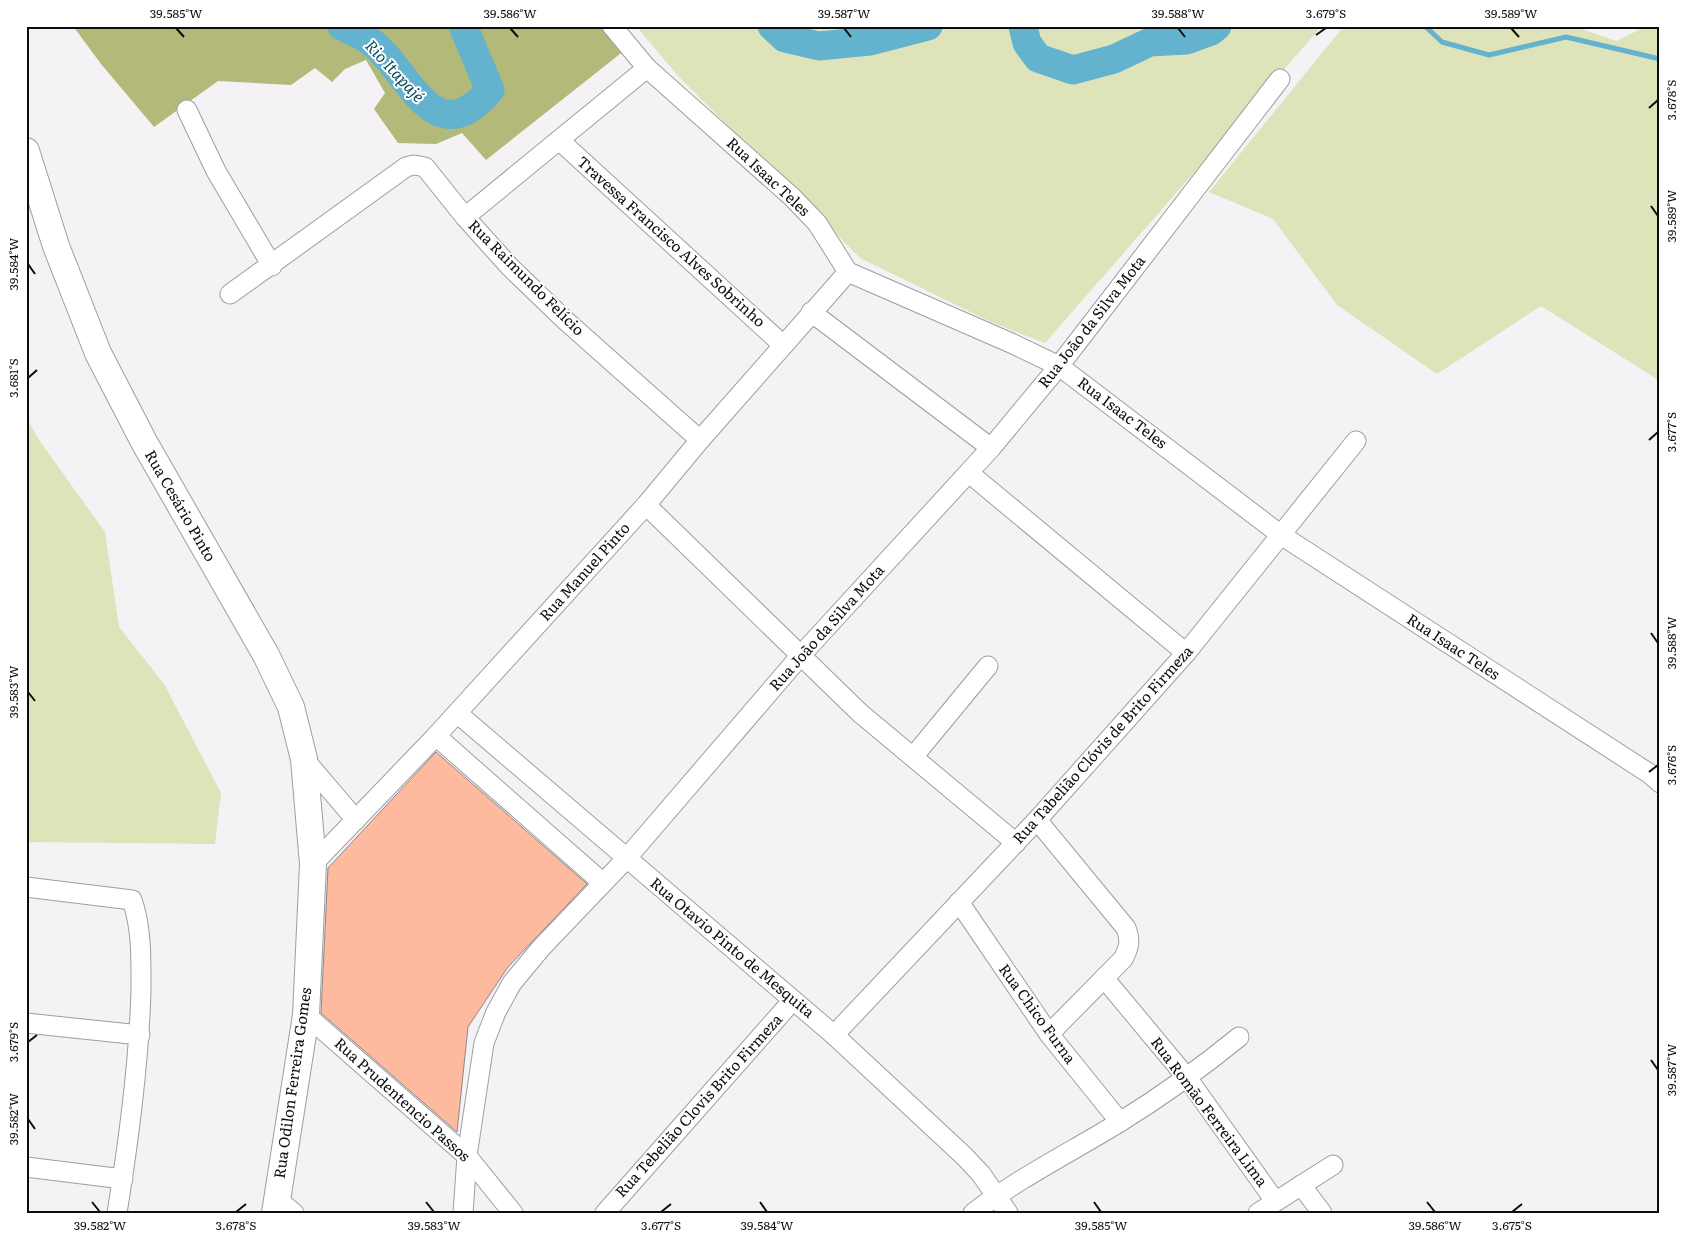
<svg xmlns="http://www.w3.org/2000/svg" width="1686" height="1239" viewBox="0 0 1686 1239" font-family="Literata,serif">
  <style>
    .green { fill: #dee3b9 }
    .forest { fill: #b3ba79 }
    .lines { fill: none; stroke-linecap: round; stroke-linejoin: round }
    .stream { stroke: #63b3ce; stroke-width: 5 }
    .river { stroke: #63b3ce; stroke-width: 29 }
    .building { fill: #fdba9e; stroke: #8c8887 }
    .street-casing { stroke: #9f9da0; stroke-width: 21 }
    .secondary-casing { stroke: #9f9da0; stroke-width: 28 }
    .street { stroke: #fff; stroke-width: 19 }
    .secondary { stroke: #fff; stroke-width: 26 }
    .ticks { fill: none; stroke: #0e0d0e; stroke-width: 2 }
    .labels { text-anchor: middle; stroke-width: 4; stroke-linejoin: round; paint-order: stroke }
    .street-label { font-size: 15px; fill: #0e0d0e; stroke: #fff }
    .water-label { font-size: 16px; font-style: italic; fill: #054d60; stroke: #fff }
    .neatline { fill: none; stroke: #0e0d0e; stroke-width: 2 }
    .ticks-label { font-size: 12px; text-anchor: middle; fill: #0e0d0e }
  </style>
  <rect width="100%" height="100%" fill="#f4f2f5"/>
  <g class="green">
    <polygon points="636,26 1322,26 1045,343 991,322 860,258 679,77"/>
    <polygon points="1344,26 1574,26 1616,41 1647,26 1660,26 1660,381 1541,306 1437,374 1337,305 1273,219 1209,192"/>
    <polygon points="26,417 39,440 105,532 119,627 164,684 221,793 215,844 26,842"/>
  </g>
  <polygon class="forest" points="73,26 606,26 625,50 486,160 462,133 436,144 398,143 374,109 385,93 366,60 345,69 332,82 315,68 291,85 218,81 154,127 101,64"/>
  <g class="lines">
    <polyline class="stream" points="1425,26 1442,42 1489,55 1566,37 1660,59"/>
    <g class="river">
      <path d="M 342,26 C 351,31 362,35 370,41 C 409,69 433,157 490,90 L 463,26"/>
      <polyline points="772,26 785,38 819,46 870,41 928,26"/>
      <polyline points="1023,26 1027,43 1038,58 1073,70 1114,59 1150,42 1186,40 1211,31 1217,26"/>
    </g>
  </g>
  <polygon class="building" points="436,752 587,884 508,967 468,1027 457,1132 321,1013 328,868"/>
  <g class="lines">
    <defs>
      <g id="street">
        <polyline points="612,26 647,68 792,197 817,223 848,272 1011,343 1059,366 1281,535 1650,774 1660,783"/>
        <polyline points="187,110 216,171 272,266"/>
        <polyline points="559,140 783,345"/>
        <polyline points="465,217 647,68"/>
        <polyline points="230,294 406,167 414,165 425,167 465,217 510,267 566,321 700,440"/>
        <polyline points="811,312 991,448"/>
        <polyline points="969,473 1186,653"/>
        <polyline points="646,505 860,713 1016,843"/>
        <polyline points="457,713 834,1035 964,1156 981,1174 1008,1213"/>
        <polyline points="436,736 603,883"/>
        <polyline points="913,757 988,666"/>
        <polyline points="304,759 356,820"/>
        <path d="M 1037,820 L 1126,928 C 1131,941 1129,948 1123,959 L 1049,1034"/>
        <polyline points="313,864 436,736 646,505 700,440 848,272"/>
        <path d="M 26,887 L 132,900 C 142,928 141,961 141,990 C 139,1064 129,1139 117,1213"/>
        <polyline points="959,902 1049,1034 1120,1122"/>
        <polyline points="1104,978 1188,1079 1275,1201"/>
        <polyline points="306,1015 467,1156 513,1213"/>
        <polyline points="26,1023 140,1035"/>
        <polyline points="834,1035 1037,820 1186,653 1356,441"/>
        <polyline points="26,1167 123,1179"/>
        <polyline points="1301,1185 1322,1213"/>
        <polyline points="277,1199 294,1213"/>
        <polyline points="463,1213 467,1156 484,1043 496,1012 512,983 541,948 626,859 802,654 991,448 1059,366 1280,79"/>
        <polyline points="605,1213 793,1000"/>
        <path d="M 973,1213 C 1019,1178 1071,1152 1120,1122 C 1162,1096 1201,1068 1239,1037"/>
        <polyline points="1258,1213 1333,1165"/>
      </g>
      <polyline id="secondary" points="26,151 56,246 98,353 144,442 266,655 291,707 304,759 313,864 306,1015 275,1213"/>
    </defs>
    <use href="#street" class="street-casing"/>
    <use href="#secondary" class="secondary-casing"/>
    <use href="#street" class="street"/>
    <use href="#secondary" class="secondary"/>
  </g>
  <path class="ticks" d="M 176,28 L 184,37M 510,28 L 518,37M 844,28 L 851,37M 1178,28 L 1185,37M 1511,28 L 1519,37M 1316,35 L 1326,28M 1649,108 L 1658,100M 1651,206 L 1658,216M 28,264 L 35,274M 28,378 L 37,370M 1649,440 L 1658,432M 1651,633 L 1658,643M 28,692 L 35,701M 1649,772 L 1658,765M 28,1042 L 37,1035M 1651,1060 L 1658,1070M 28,1119 L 35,1129M 92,1202 L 100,1212M 426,1202 L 434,1212M 760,1202 L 767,1212M 1094,1202 L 1101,1212M 1427,1202 L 1435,1212M 236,1212 L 246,1204M 661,1212 L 671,1204M 1512,1212 L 1522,1204"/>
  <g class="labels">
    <g class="street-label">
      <text transform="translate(768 177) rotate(43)" y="5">Rua Isaac Teles</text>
      <text transform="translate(671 242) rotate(42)" y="5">Travessa Francisco Alves Sobrinho</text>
      <text transform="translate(526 278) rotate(45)" y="5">Rua Raimundo Felício</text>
      <text transform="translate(1092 322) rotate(-52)" y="5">Rua João da Silva Mota</text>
      <text transform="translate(1122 413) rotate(37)" y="5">Rua Isaac Teles</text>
      <text transform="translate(180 506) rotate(60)" y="5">Rua Cesário Pinto</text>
      <text transform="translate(585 572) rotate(-48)" y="5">Rua Manuel Pinto</text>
      <text transform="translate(827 628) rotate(-48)" y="5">Rua João da Silva Mota</text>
      <text transform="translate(1453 647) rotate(33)" y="5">Rua Isaac Teles</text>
      <text transform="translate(1103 745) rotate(-48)" y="5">Rua Tabelião Clóvis de Brito Firmeza</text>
      <text transform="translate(732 948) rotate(40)" y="5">Rua Otavio Pinto de Mesquita</text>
      <text transform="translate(1037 1014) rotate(54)" y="5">Rua Chico Furna</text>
      <text transform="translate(293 1083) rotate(-82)" y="5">Rua Odilon Ferreira Gomes</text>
      <text transform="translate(402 1100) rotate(42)" y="5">Rua Prudentencio Passos</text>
      <text transform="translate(699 1106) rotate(-48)" y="5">Rua Tebelião Clovis Brito Firmeza</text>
      <text transform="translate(1209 1112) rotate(53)" y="5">Rua Romão Ferreira Lima</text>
    </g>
    <g class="water-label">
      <text transform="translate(395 71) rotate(47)" y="6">Rio Itapajé</text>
    </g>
  </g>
  <rect width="1686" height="1239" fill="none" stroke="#ffffff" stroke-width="55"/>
  <rect x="28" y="28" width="1630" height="1184" class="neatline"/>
  <g class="ticks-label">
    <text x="176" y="18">39.585°W</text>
    <text x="510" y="18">39.586°W</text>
    <text x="844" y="18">39.587°W</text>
    <text x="1178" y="18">39.588°W</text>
    <text x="1326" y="18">3.679°S</text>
    <text x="1511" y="18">39.589°W</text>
    <text transform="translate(1672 100) rotate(-90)" y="4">3.678°S</text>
    <text transform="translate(1672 216) rotate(-90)" y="4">39.589°W</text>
    <text transform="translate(14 264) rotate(-90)" y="4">39.584°W</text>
    <text transform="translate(14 378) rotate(-90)" y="4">3.681°S</text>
    <text transform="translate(1672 432) rotate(-90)" y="4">3.677°S</text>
    <text transform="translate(1672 643) rotate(-90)" y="4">39.588°W</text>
    <text transform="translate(14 692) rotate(-90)" y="4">39.583°W</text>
    <text transform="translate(1672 765) rotate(-90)" y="4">3.676°S</text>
    <text transform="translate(14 1042) rotate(-90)" y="4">3.679°S</text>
    <text transform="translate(1672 1070) rotate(-90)" y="4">39.587°W</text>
    <text transform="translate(14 1119) rotate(-90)" y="4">39.582°W</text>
    <text x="100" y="1230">39.582°W</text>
    <text x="236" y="1230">3.678°S</text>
    <text x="434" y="1230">39.583°W</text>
    <text x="661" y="1230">3.677°S</text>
    <text x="767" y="1230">39.584°W</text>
    <text x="1101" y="1230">39.585°W</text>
    <text x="1435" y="1230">39.586°W</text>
    <text x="1512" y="1230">3.675°S</text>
  </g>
</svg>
